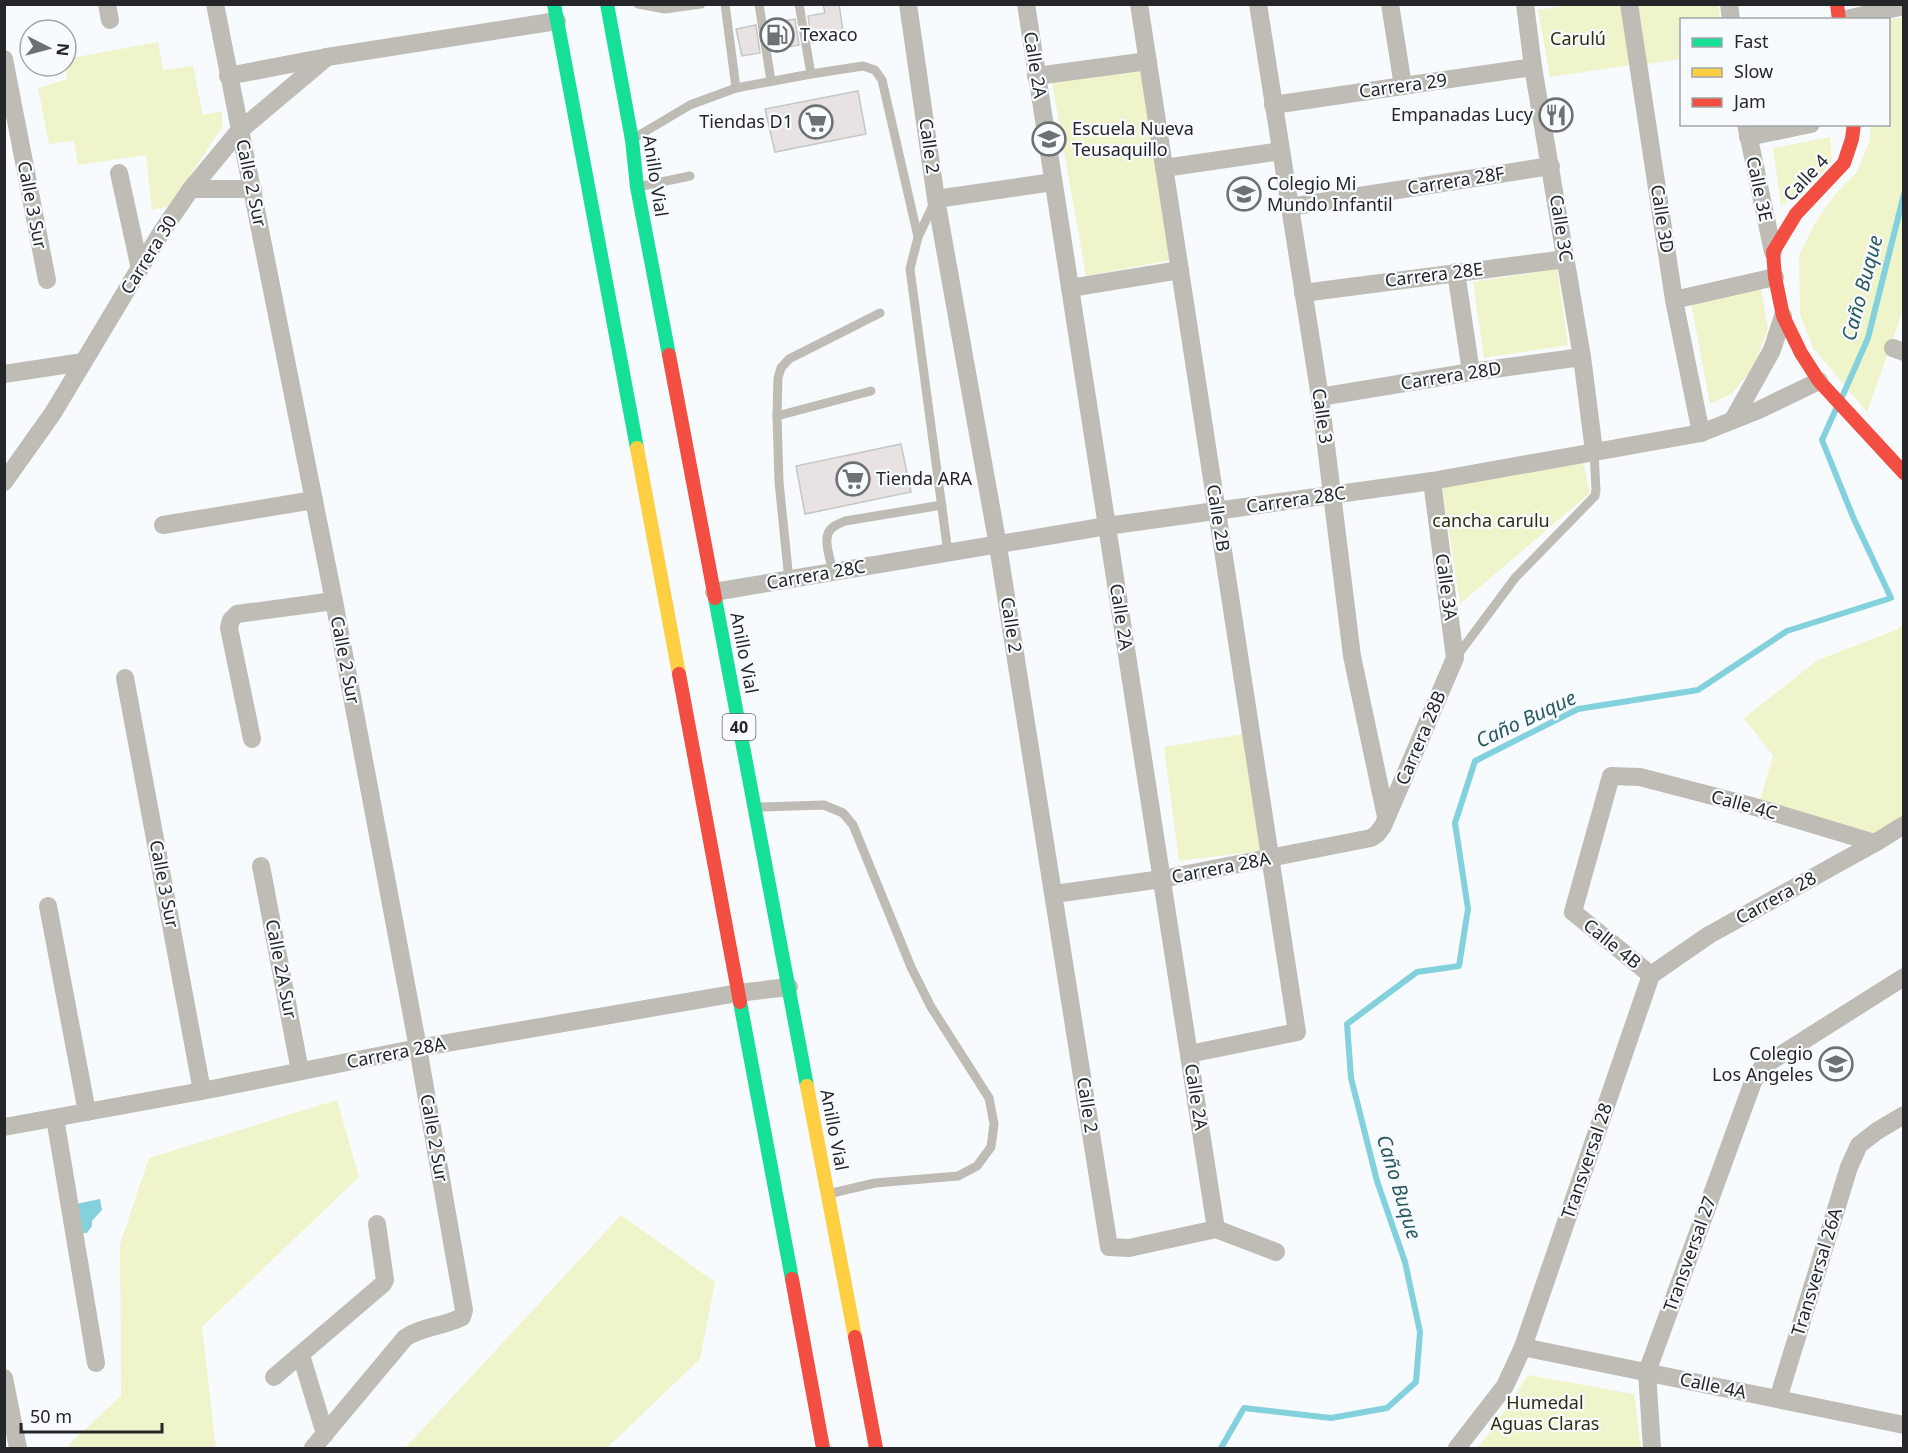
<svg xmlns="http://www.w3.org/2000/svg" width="1908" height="1453" viewBox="0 0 1908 1453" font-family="'Noto Sans',sans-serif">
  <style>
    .green { fill: #eff4cb }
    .water { fill: #82d1dc }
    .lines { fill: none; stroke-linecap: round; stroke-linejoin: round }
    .stream { stroke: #82d1dc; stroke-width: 6 }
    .building { fill: #e8e2e2; stroke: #c6c6c6; stroke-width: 1.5 }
    .lane { stroke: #bebcb5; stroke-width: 9 }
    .street { stroke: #bebcb5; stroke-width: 18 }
    .fast { stroke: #16e098; stroke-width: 14 }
    .slow { stroke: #ffcf43; stroke-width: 14 }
    .jam { stroke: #f24e42; stroke-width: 14 }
    .labels { text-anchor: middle; stroke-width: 4.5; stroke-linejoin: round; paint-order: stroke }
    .shield { fill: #f7fbfe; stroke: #636669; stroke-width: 1.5 }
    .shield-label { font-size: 16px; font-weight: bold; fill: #242629 }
    .poi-label { font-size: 18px; fill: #242629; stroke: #f7fbfe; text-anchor: start }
    .park-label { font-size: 18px; fill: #2d300e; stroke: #f7fbfe }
    .street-label { font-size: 18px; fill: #242629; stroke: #f7fbfe }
    .water-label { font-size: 20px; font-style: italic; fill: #2a5a61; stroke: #f7fbfe }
  </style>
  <rect width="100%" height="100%" fill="#f8fbfd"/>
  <g class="green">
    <polygon points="1568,5 1622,5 1631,65 1550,77 1538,10"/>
    <polygon points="1632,5 1718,5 1720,19 1682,20 1681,59 1641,65"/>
    <polygon points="1903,17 1903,310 1867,412 1813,348 1800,314 1799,256 1815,223 1838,191 1857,172 1870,140 1870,125 1888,124 1889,20"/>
    <polygon points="158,42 163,70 193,66 203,115 222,111 222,127 170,206 152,210 146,155 78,165 74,141 49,144 38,88 67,79 66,59"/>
    <polygon points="1151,61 1181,258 1086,276 1051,77"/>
    <polygon points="1830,137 1832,161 1809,187 1781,206 1773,148"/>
    <polygon points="1557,269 1568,345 1484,358 1473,282"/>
    <polygon points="1761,288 1768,329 1752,370 1731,394 1710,404 1691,303"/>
    <polygon points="1583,461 1590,493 1460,604 1442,487"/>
    <polygon points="1903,624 1903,829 1883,842 1760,800 1773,756 1744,718 1818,660 1896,630"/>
    <polygon points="1256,732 1275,849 1179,861 1164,747"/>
    <polygon points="337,1100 359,1177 202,1327 216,1448 69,1448 68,1445 121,1396 120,1244 149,1158"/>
    <polygon points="621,1215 715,1282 700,1359 607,1448 405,1448"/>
    <polygon points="1528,1375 1634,1394 1641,1448 1477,1448 1494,1427"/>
  </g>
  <polygon class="water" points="100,1199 102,1210 92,1221 92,1226 87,1233 82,1233 76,1204"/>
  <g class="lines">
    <g class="stream">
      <polyline points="1842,397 1868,338 1904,194"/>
      <polyline points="1221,1448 1244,1408 1331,1418 1387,1408 1416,1382 1420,1332 1405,1262 1377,1181 1351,1078 1347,1024 1417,972 1459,966 1468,909 1455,823 1475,761 1578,709 1698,690 1787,631 1891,598 1853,517 1822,440 1836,409"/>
    </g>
  </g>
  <g class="building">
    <polygon points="823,4 839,4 843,31 817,36 818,42 812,43 808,16 825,13"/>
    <polygon points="795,19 799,45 773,50 769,23"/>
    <polygon points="756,25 760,53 742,56 736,29"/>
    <polygon points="858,91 866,134 775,152 765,109"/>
    <polygon points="901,444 911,492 805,514 796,466"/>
  </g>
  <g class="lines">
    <g class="lane">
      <polyline points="638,4 665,9 701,4"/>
      <polyline points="725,4 736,88"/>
      <polyline points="759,4 771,81"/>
      <polyline points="799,4 811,74"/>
      <polyline points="636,137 690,105 736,88 811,74 863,66 875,70 882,80 918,237"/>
      <polyline points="642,186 690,176"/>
      <polyline points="934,203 918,237 910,269 948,553"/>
      <polyline points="777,416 871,391"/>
      <path d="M 833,572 C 831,561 821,536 832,528 C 835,525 841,523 845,521 L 942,505"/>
      <polyline points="789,580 779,482 777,416 778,378 781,368 789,359 880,313"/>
      <polyline points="1457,656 1515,578 1595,496 1596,490 1594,451"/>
      <polyline points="760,807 824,805 843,813 853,825 911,967 931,1007 989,1098 994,1124 991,1147 977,1166 958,1176 875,1183 832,1193"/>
    </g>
    <g class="street">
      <polyline points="107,4 110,20"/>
      <path d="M 215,4 L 334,601 L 418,1048 L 464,1310 L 462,1317 C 443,1327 423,1326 405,1338 L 313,1448"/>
      <polyline points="908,4 936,199 998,546 1109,1247 1129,1248 1216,1229 1276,1252"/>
      <polyline points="1026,4 1216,1229"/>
      <polyline points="1139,4 1297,1032 1189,1054"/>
      <polyline points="1258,4 1320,397 1352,656 1386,817"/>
      <polyline points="1390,4 1403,86"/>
      <polyline points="1525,4 1533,67 1582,357 1594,451"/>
      <polyline points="1629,4 1674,300 1701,433"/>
      <polyline points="1729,4 1731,20"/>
      <polyline points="1842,20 1904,6"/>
      <polyline points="4,59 47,280"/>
      <polyline points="228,76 327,57 557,21"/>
      <polyline points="1036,76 1148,61"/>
      <polyline points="1273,105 1533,67"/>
      <polyline points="1746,124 1773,252"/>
      <polyline points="1748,137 1811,124"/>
      <polyline points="1164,168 1281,151"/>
      <polyline points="119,173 140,269"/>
      <polyline points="191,189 253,189"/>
      <polyline points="936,199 1053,182"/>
      <polyline points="1289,207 1551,166"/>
      <polyline points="1456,272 1471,372"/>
      <polyline points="1070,288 1180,270"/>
      <polyline points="1303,293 1566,259"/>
      <polyline points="1674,300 1775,277"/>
      <polyline points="1893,348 1904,352"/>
      <polyline points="4,374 83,362"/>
      <polyline points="1320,397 1471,372 1582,357"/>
      <polyline points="1733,420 1772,350 1783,316"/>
      <polyline points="4,482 53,413 162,231 191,189 239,131 327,57"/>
      <polyline points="163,525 314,500"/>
      <polyline points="714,592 1107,526 1432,481 1701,433 1759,410 1819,381"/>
      <polyline points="125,678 202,1091"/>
      <polyline points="252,739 229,628 231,620 237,614 334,601"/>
      <polyline points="261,866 300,1071"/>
      <polyline points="1054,894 1162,879 1371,838 1377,834 1383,826 1455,658 1432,481"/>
      <polyline points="48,906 87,1112"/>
      <polyline points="1651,975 1573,912 1611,776 1640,777 1755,807 1875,843"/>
      <polyline points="1651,975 1709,935 1875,843 1904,825"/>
      <polyline points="55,1118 96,1363"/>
      <polyline points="4,1127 202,1091 418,1048 738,993 789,987"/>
      <polyline points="1523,1347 1904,1425"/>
      <polyline points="301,1355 325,1434"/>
      <polyline points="274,1377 383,1284 385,1280 377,1224"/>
      <polyline points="4,1378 18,1448"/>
      <polyline points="1778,1399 1849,1167 1859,1145 1877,1131 1904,1115"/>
      <polyline points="1457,1448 1505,1386 1523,1347 1651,975"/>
      <polyline points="1652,1448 1647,1372 1753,1082 1763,1066 1904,977"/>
    </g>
    <g class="fast">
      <polyline points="554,4 637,448"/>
      <polyline points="607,4 632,140 637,187 669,355"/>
      <polyline points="715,598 807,1086"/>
      <polyline points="740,1002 792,1279"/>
    </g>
    <g class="slow">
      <polyline points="637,448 679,674"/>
      <polyline points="807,1086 855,1337"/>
    </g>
    <g class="jam">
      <polyline points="1837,4 1839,20"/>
      <polyline points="1854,124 1852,139 1844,163 1796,214 1773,252 1775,277 1783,316 1801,353 1819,381 1904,473"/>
      <polyline points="669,355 715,598"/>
      <polyline points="679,674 740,1002"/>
      <polyline points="792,1279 823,1448"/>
      <polyline points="855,1337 876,1448"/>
    </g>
  </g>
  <defs>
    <symbol id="fuel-ring" viewBox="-11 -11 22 22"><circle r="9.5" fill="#f7fbfe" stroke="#6e7173" stroke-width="1.5"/><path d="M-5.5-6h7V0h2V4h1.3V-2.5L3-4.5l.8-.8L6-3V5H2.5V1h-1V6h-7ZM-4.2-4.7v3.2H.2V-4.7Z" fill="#6e7173"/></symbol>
    <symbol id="restaurant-ring" viewBox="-11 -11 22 22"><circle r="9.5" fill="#f7fbfe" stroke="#6e7173" stroke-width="1.5"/><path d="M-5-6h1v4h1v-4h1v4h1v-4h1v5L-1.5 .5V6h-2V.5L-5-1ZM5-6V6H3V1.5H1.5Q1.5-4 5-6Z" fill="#6e7173"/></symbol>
    <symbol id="supermarket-ring" viewBox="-11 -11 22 22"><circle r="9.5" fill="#f7fbfe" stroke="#6e7173" stroke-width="1.5"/><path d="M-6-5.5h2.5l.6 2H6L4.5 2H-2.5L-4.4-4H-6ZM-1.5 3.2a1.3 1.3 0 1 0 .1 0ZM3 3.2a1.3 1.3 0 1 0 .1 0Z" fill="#6e7173"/></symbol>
    <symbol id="school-ring" viewBox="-11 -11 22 22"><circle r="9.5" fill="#f7fbfe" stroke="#6e7173" stroke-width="1.5"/><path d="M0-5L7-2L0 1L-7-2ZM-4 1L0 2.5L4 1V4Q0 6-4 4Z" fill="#6e7173"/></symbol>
  </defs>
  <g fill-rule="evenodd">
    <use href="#fuel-ring" x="758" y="16" width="38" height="38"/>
    <use href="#restaurant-ring" x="1537" y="96" width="38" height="38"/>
    <use href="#supermarket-ring" x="797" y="103" width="38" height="38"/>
    <use href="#school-ring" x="1030" y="120" width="38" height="38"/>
    <use href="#school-ring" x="1225" y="175" width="38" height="38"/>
    <use href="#supermarket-ring" x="834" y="460" width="38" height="38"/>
    <use href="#school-ring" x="1817" y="1045" width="38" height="38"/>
  </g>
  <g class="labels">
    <rect class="shield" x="722.5" y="714" width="33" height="26" rx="4.5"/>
    <g class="shield-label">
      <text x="739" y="733">40</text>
    </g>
    <g class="poi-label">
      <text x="800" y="41">Texaco</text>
      <text x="1533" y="121" text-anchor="end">Empanadas Lucy</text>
      <text x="793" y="128" text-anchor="end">Tiendas D1</text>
      <text x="1072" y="135">Escuela Nueva<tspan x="1072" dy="21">Teusaquillo</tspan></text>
      <text x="1267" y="190">Colegio Mi<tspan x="1267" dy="21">Mundo Infantil</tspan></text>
      <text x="876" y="485">Tienda ARA</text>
      <text x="1813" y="1060" text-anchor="end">Colegio<tspan x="1813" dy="21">Los Angeles</tspan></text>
    </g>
    <g class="park-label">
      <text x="1578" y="45">Carulú</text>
      <text x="1491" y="527">cancha carulu</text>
      <text x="1545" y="1409">Humedal<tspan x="1545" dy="21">Aguas Claras</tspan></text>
    </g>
    <g class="street-label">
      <text transform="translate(1035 65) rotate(81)" y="6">Calle 2A</text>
      <text transform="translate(1403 86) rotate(-8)" y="6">Carrera 29</text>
      <text transform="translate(929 146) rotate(82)" y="6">Calle 2</text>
      <text transform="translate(655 176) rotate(81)" y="6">Anillo Vial</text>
      <text transform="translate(1806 178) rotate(-47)" y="6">Calle 4</text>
      <text transform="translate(1456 181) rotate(-9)" y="6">Carrera 28F</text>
      <text transform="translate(251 183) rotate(78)" y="6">Calle 2 Sur</text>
      <text transform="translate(1759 189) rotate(78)" y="6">Calle 3E</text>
      <text transform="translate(32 205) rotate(79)" y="6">Calle 3 Sur</text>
      <text transform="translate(1662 219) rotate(81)" y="6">Calle 3D</text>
      <text transform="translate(1561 228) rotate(81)" y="6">Calle 3C</text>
      <text transform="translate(149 255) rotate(-58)" y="6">Carrera 30</text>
      <text transform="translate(1434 275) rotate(-7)" y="6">Carrera 28E</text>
      <text transform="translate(1451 376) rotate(-9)" y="6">Carrera 28D</text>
      <text transform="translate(1322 416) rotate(82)" y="6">Calle 3</text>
      <text transform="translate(1296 500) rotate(-8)" y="6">Carrera 28C</text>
      <text transform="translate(1218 518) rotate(81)" y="6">Calle 2B</text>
      <text transform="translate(816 575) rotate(-10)" y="6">Carrera 28C</text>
      <text transform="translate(1446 587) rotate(82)" y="6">Calle 3A</text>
      <text transform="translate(1121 617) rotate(81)" y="6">Calle 2A</text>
      <text transform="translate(1011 625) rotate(81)" y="6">Calle 2</text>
      <text transform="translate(744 653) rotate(79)" y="6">Anillo Vial</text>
      <text transform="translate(345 660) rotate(79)" y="6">Calle 2 Sur</text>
      <text transform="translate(1421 738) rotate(-67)" y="6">Carrera 28B</text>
      <text transform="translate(1744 805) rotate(15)" y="6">Calle 4C</text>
      <text transform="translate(1221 868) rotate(-11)" y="6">Carrera 28A</text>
      <text transform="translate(164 884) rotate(79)" y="6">Calle 3 Sur</text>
      <text transform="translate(1776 898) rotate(-29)" y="6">Carrera 28</text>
      <text transform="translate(1612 944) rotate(39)" y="6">Calle 4B</text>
      <text transform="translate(281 969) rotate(79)" y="6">Calle 2A Sur</text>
      <text transform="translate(396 1053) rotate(-11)" y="6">Carrera 28A</text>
      <text transform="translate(1196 1097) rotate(81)" y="6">Calle 2A</text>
      <text transform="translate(1087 1105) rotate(81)" y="6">Calle 2</text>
      <text transform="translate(834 1130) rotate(79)" y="6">Anillo Vial</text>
      <text transform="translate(434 1138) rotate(80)" y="6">Calle 2 Sur</text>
      <text transform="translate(1587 1161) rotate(-71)" y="6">Transversal 28</text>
      <text transform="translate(1690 1254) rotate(-70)" y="6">Transversal 27</text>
      <text transform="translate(1817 1272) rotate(-73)" y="6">Transversal 26A</text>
      <text transform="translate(1713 1386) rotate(12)" y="6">Calle 4A</text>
    </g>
    <g class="water-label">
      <text transform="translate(1862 288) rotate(-75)" y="7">Caño Buque</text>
      <text transform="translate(1526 719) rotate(-25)" y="7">Caño Buque</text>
      <text transform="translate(1399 1187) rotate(73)" y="7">Caño Buque</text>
    </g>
  </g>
  <rect width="1908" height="1453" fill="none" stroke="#242629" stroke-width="12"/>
  <rect x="1680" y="18" width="210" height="108" fill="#f7fbfe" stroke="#a3a6a9" stroke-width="1.5"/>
  <rect x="1692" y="38" width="30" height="9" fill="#16e098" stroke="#a3a6a9" stroke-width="1.5"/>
  <text x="1734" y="48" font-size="18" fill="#242629">Fast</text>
  <rect x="1692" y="68" width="30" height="9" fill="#ffcf43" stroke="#a3a6a9" stroke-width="1.5"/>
  <text x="1734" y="78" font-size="18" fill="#242629">Slow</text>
  <rect x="1692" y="98" width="30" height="9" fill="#f24e42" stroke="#a3a6a9" stroke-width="1.5"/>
  <text x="1734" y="108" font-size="18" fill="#242629">Jam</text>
  <g transform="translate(48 48) rotate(96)"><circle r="28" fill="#f7fbfe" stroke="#a3a6a9" stroke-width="1.5"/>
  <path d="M0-4.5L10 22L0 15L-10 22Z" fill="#6e7173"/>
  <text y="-9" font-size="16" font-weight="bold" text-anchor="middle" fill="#242629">N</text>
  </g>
  <path d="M21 1423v9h141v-9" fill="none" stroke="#242629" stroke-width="3"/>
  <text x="30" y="1423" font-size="18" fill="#242629" stroke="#f7fbfe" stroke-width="4.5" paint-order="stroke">50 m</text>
</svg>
